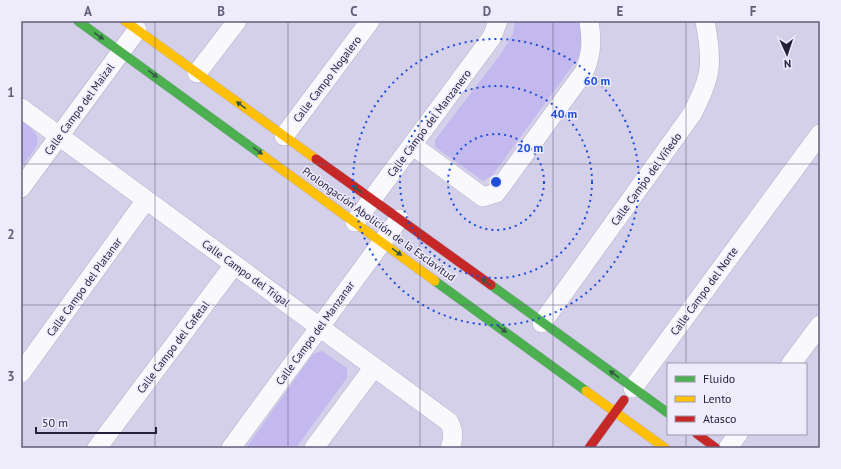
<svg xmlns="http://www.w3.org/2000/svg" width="841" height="469" viewBox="0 0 841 469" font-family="'PT Sans',sans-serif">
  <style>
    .green { fill: #c4b9ef }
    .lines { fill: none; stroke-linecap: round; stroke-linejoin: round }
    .street-casing { stroke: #b4aec8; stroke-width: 20 }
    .fast-casing { stroke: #b4aec8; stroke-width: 10 }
    .slow-casing { stroke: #b4aec8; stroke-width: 10 }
    .jam-casing { stroke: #b4aec8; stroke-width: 10 }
    .street { stroke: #f9f8fc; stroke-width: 19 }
    .fast { stroke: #4caf50; stroke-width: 9 }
    .slow { stroke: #ffc107; stroke-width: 9 }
    .jam { stroke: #c62828; stroke-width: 9 }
    .oneway { fill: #355944 }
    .grid { fill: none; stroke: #635d79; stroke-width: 1; stroke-opacity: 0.55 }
    .ring { fill: none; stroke: #1d4ed8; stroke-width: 2; stroke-dasharray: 2 4 }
    .labels { text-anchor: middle; stroke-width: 3; stroke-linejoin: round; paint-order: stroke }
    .street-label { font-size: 11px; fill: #261f3c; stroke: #eeebfb }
    .centre { fill: #1d4ed8; stroke: #eeebfb; stroke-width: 2 }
    .ring-label { font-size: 12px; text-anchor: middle; font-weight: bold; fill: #1d4ed8; stroke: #eeebfb; stroke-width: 3; stroke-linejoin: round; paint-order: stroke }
    .neatline { fill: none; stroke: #635d79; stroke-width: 1.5 }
    .grid-label { font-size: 13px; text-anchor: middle; font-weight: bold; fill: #635d79 }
  </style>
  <rect width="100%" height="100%" fill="#d4d0ea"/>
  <g class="green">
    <polygon points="515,21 579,21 582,41 579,57 492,176 483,181 435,147 435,140 503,51 513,33"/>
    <path d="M 21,120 C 48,141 38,144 21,168 Z"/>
    <polygon points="322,351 347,368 347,378 296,448 246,448 313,354"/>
  </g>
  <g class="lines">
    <defs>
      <g id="street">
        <polyline points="197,73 237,21"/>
        <path d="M 21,108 L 449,422 C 454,431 454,439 450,448"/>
        <polyline points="284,136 370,21"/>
        <path d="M 412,145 L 483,197 L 496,193 L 584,72 C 592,54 592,40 589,21"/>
        <polyline points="21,188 137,30"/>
        <polyline points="355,222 492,37 498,21"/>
        <path d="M 542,323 L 692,114 C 712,76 713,63 705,21"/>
        <polyline points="791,364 820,325"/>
        <polyline points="21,373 146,200"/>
        <polyline points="633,388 820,134"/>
        <polyline points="97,448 234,265"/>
        <polyline points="231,448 399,219"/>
        <polyline points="314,448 374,367"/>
        <polyline points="728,448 738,434"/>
      </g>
      <g id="fast">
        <polyline points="78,21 262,155"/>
        <polyline points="435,281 586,391"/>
        <polyline points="491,285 668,413"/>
      </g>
      <g id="slow">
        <polyline points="125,21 316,159"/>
        <polyline points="262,155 435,281"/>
        <polyline points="586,391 665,448"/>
      </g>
      <g id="jam">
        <polyline points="316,159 491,285"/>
        <polyline points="697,434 716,448"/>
        <polyline points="589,448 624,400"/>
      </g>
    </defs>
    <use href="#street" class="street-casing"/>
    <use href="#fast" class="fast-casing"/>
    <use href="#slow" class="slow-casing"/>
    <use href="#jam" class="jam-casing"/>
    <use href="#street" class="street"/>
    <use href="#fast" class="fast"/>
    <use href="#slow" class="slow"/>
    <use href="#jam" class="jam"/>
  </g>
  <defs><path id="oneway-solid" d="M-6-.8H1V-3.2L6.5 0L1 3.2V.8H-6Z"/></defs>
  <g class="oneway">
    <use href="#oneway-solid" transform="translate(99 36) rotate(35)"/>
    <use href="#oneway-solid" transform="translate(153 74) rotate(36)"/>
    <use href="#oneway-solid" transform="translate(241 105) rotate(-144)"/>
    <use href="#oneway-solid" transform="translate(258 151) rotate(36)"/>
    <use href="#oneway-solid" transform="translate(357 189) rotate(-144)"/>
    <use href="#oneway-solid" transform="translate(397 252) rotate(36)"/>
    <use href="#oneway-solid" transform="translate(486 282) rotate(-144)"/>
    <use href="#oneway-solid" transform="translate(502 329) rotate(36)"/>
    <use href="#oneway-solid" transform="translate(614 374) rotate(-144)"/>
  </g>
  <path class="grid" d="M 155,21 L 155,448M 288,21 L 288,448M 420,21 L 420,448M 553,21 L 553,448M 686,21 L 686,364M 21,164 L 820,164M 21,305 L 820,305M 686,434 L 686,448"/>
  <g class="ring">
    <circle cx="496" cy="182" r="48"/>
    <circle cx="496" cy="182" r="96"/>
    <circle cx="496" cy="182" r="143"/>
  </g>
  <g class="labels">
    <g class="street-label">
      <text transform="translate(327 79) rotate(-53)" y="4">Calle Campo Nogalero</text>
      <text transform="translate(79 109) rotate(-54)" y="4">Calle Campo del Maizal</text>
      <text transform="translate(429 123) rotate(-53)" y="4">Calle Campo del Manzanero</text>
      <text transform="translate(646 179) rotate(-54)" y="4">Calle Campo del Viñedo</text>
      <text transform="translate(379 224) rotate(36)" y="4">Prolongación Abolición de la Esclavitud</text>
      <text transform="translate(246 273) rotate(36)" y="4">Calle Campo del Trigal</text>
      <text transform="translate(84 287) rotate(-54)" y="4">Calle Campo del Platanar</text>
      <text transform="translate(704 291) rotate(-54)" y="4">Calle Campo del Norte</text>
      <text transform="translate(315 333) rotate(-54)" y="4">Calle Campo del Manzanar</text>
      <text transform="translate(173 347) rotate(-53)" y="4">Calle Campo del Cafetal</text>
    </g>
  </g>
  <circle cx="496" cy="182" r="6" class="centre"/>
  <g class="ring-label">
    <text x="597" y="85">60 m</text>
    <text x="564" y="118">40 m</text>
    <text x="530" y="152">20 m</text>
  </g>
  <rect width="841" height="469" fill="none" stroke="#eeebfb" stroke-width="44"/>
  <rect x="667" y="363" width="140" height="72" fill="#eeebfb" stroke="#9e99af"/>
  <rect x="675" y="376" width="20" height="6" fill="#4caf50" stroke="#9e99af"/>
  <text x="703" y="383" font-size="12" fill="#261f3c">Fluido</text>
  <rect x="675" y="396" width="20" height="6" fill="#ffc107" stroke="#9e99af"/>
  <text x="703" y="403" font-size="12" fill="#261f3c">Lento</text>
  <rect x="675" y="416" width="20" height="6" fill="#c62828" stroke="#9e99af"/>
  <text x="703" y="423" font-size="12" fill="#261f3c">Atasco</text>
  <g transform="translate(787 54) rotate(177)" stroke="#eeebfb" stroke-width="3" paint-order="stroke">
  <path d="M0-3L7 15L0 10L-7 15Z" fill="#261f3c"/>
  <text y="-6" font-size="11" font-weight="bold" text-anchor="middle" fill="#261f3c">N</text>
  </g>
  <path d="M36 427v6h120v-6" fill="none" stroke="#261f3c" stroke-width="2"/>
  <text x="42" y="427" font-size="12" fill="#261f3c" stroke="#eeebfb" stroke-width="3" paint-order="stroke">50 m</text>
  <rect x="22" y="22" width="797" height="425" class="neatline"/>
  <g class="grid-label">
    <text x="88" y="16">A</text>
    <text x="221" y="16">B</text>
    <text x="354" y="16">C</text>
    <text x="487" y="16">D</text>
    <text x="620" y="16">E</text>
    <text x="753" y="16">F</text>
    <text x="11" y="97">1</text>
    <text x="11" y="239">2</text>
    <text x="11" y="381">3</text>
  </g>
</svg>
